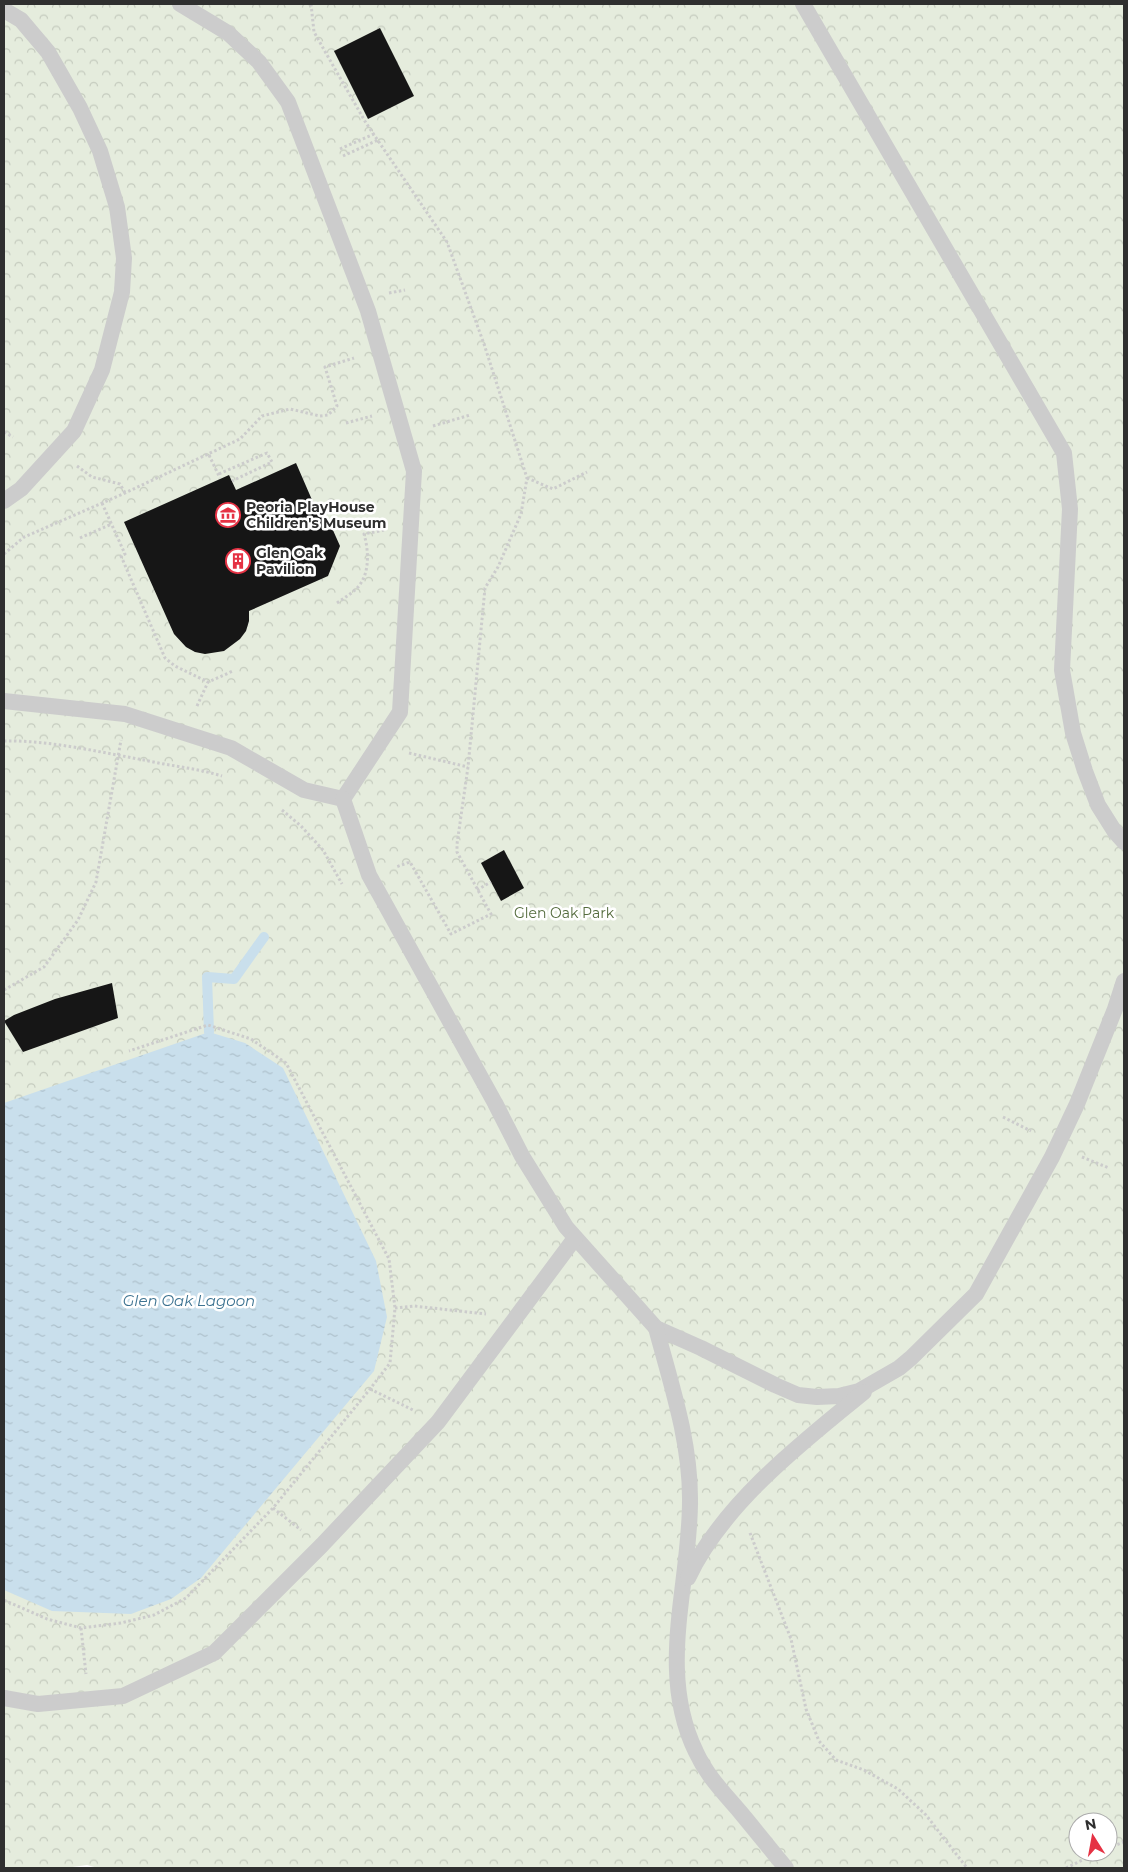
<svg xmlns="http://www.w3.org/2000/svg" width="1128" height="1872" viewBox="0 0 1128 1872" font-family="Montserrat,sans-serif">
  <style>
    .park { fill: url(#park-crowns); fill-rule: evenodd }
    .water { fill: url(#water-ripples) }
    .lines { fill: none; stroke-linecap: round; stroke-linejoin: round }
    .stream { stroke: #c9dfec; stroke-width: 10 }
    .building { fill: #161616 }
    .path { stroke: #ccc; stroke-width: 3; stroke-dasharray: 2.5 2.5; stroke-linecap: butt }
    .service { stroke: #ccc; stroke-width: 16 }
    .labels { text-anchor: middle; stroke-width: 5; stroke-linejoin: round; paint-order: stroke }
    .poi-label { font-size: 14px; font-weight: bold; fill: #2f2f2f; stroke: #fff; text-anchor: start }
    .park-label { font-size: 14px; fill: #536b3c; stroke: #fff }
    .water-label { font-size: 15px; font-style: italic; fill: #3d7391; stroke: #fff }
  </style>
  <defs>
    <pattern id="park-crowns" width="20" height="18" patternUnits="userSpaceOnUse" patternTransform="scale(1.25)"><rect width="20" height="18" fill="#e5ecdd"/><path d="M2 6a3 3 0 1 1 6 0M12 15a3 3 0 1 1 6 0" fill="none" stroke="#c5cbbe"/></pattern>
    <pattern id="water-ripples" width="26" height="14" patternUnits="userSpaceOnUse" patternTransform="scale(1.25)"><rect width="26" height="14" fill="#c9dfec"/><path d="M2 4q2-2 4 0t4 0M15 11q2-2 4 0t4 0" fill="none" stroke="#adc0cb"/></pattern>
  </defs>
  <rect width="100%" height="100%" fill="#fff"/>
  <path class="park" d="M 4,4 L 1124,4 L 1124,1868 L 98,1868 L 87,1865 L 65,1868 L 4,1868 ZM 1078,1822 L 1108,1822 L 1108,1852 L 1078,1852 Z"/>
  <polygon class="water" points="209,1032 245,1043 283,1068 376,1261 387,1317 374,1371 201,1578 171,1599 131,1614 52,1611 4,1590 4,1103"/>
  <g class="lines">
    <polyline class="stream" points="209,1032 207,977 234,979 264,937"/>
  </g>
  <g class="building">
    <polygon points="380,28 414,96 368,119 334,51"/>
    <polygon points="296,463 319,516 328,519 340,546 328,576 249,611 249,621 246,631 240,639 224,651 205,654 195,652 186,647 174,634 124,522 229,475 236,490"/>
    <polygon points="504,850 524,888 501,901 481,863"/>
    <polygon points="112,983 118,1018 23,1052 4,1021 14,1015 55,999"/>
  </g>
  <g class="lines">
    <g class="path">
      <polyline points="311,4 314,32 327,55 366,123 447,242 484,344 527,478 521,514 498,567 485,588 468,767 457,844 457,852 491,914 451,934 410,862 396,867"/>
      <polyline points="340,149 374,134"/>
      <polyline points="343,156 378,140"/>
      <polyline points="389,293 405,290"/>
      <polyline points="346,423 372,416"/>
      <polyline points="433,426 470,415"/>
      <polyline points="4,432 13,437"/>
      <polyline points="209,455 220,478"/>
      <polyline points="77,466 92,477 120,484 125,493"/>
      <polyline points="219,474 267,453 272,462 232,481"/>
      <polyline points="527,478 553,489 587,472"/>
      <polyline points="102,503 125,554 121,556 165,658 175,666 208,682"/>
      <polyline points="80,538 112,524"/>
      <polyline points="4,554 24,537 125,493 240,439 262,416 290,409 320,416 328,415 337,406 325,367 354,358"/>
      <path d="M 337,603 C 344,598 351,594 357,588 C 370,575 369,551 364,534 L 384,530"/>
      <polyline points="197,706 208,682 233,671"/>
      <path d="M 4,741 C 49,740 99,752 144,760 C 170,766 196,768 222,776"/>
      <polyline points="409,753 468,767"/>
      <polyline points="282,810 301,826 323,850 342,884"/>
      <polyline points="477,890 491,882"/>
      <polyline points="4,990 44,967 78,920 96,882 121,740"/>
      <polyline points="1003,1117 1031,1131"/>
      <polyline points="1082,1157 1109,1168"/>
      <polyline points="395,1308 414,1306 486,1314"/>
      <polyline points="370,1389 413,1410"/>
      <polyline points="273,1508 301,1530"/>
      <polyline points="750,1533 791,1639 806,1709 819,1741 836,1760 864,1770 898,1789 926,1815 967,1868"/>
      <polyline points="4,1600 47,1619 81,1628 121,1623 154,1615 186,1598 273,1508 370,1389 390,1363 395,1308 389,1259 286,1063 251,1039 208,1025 129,1051"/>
      <polyline points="81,1628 86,1674"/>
      <polyline points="1108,1848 1124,1842"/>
      <polyline points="1066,1868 1099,1852"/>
    </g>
    <g class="service">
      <polyline points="180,4 228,33 259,62 288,102 368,311 414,471 400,712 343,799"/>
      <polyline points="803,4 1064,453 1070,509 1062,670 1073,733 1085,771 1098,805 1115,832 1124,842"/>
      <polyline points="4,10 21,20 48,52 80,108 100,151 117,207 124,258 122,292 102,370 74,431 21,489 4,501"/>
      <polyline points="4,701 125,714 231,748 304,790 343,799"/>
      <polyline points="343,799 369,875 495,1103 522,1156 566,1227 656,1328 701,1348 775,1385 798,1395 817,1397 839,1396 859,1391 899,1368 911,1358 976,1294 1052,1157 1077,1104 1115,1009 1124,981"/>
      <path d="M 656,1328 C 671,1384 690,1440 690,1498 C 691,1583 656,1670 696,1752 C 707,1776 724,1793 741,1813 C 756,1831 771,1850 786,1868"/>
      <path d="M 688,1578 C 722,1505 802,1442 864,1392"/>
      <polyline points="4,1698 38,1704 123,1696 214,1653 322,1545 438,1422 575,1238"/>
    </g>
  </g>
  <defs>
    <symbol id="museum-ring" viewBox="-11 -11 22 22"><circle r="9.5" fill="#fff" stroke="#e53244" stroke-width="1.5"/><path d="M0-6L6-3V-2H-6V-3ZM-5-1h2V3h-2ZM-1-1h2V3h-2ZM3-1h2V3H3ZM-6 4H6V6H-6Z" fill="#e53244"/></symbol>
    <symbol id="building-ring" viewBox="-11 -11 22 22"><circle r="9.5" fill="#fff" stroke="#e53244" stroke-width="1.5"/><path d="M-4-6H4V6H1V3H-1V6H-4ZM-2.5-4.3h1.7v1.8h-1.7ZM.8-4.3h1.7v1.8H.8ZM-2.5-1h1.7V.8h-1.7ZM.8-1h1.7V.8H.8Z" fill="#e53244"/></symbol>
  </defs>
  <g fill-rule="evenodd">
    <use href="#museum-ring" x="214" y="501" width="28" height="28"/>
    <use href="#building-ring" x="224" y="547" width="28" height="28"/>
  </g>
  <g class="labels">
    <g class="poi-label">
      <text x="246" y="512">Peoria PlayHouse<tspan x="246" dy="16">Children's Museum</tspan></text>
      <text x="256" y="558">Glen Oak<tspan x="256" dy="16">Pavilion</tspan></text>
    </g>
    <g class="park-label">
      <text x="564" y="918">Glen Oak Park</text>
    </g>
    <g class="water-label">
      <text x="189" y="1306">Glen Oak Lagoon</text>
    </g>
  </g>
  <rect width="1128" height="1872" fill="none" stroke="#2f2f2f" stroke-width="10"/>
  <g transform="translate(1093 1837) rotate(349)"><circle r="24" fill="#ffffff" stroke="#acacac"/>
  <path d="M0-4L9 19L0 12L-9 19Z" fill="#e53244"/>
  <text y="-8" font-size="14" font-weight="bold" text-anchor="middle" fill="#2f2f2f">N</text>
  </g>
</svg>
